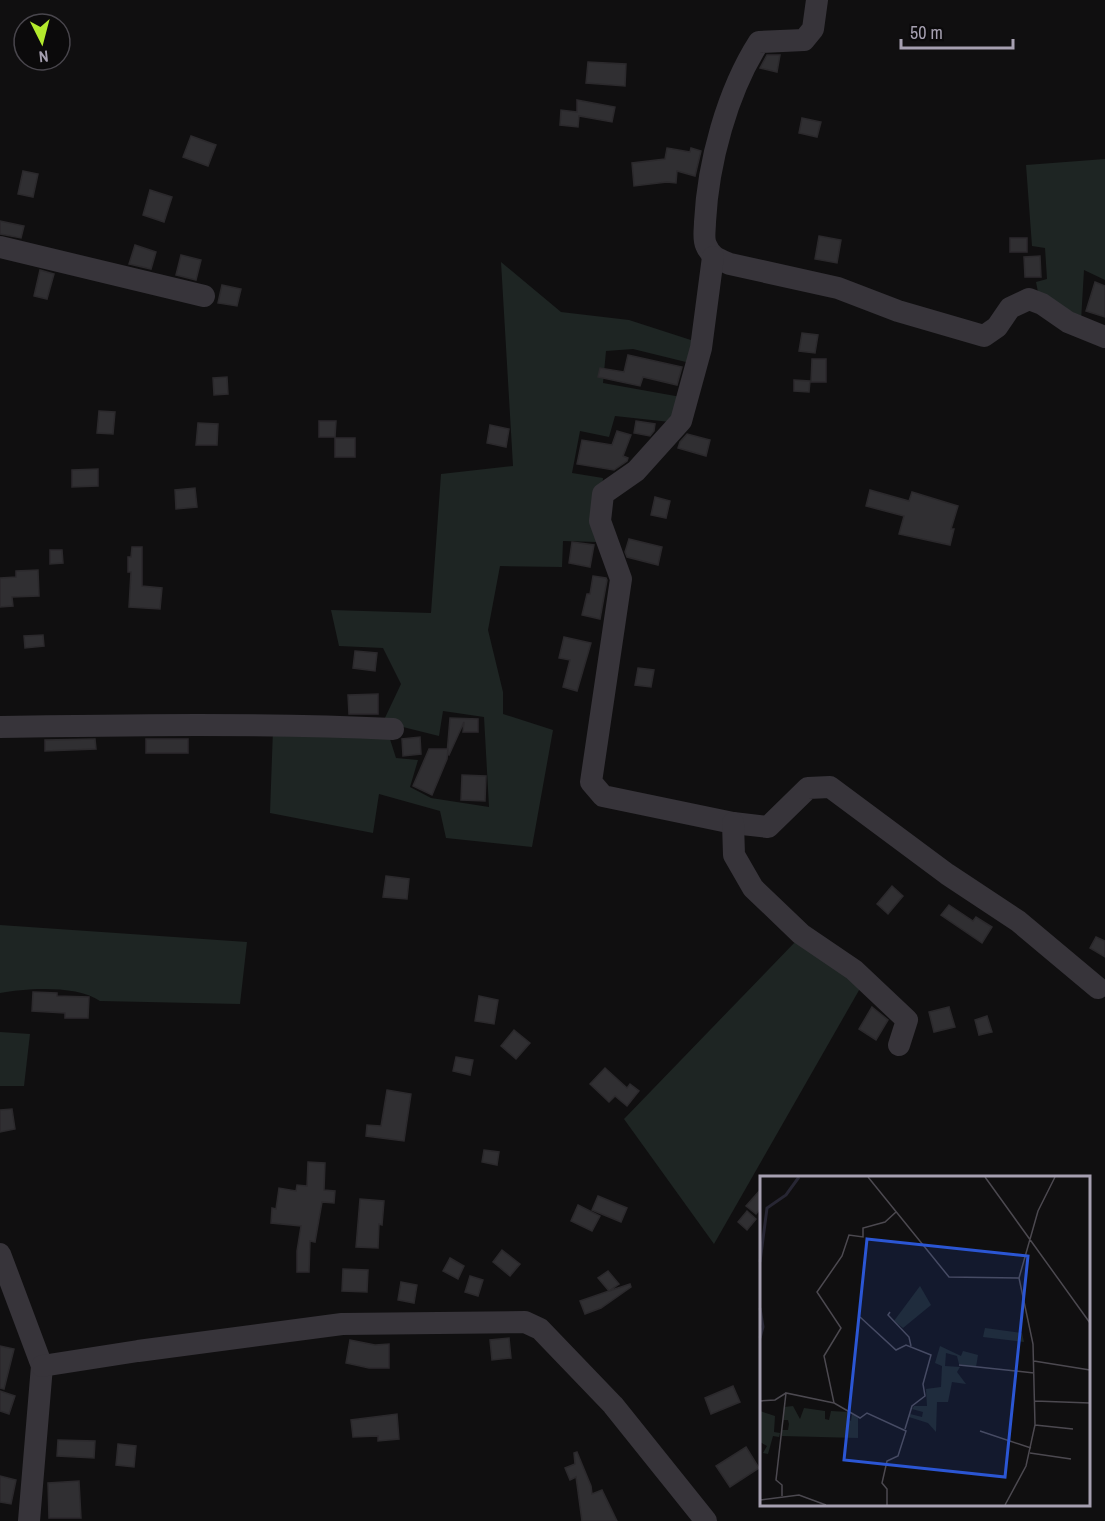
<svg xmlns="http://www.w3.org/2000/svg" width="1105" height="1521" viewBox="0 0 1105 1521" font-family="'Archivo Narrow',sans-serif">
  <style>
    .green { fill: #1e2523 }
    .building { fill: #302f32; stroke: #2b292c; stroke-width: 1.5 }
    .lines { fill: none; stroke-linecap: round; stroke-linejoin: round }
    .minor { stroke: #37343a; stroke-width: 22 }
    .inset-river { fill: none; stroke: #272633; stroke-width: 3 }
    .inset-road { fill: none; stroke: #4c4950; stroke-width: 1.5 }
    .view { fill: #2b56d4; fill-opacity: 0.15; stroke: #2b56d4; stroke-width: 3 }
    .inset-edge { fill: none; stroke: #a6a0b1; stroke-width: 3 }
  </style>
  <rect width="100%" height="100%" fill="#100f10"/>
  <g class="green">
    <polygon points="1105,159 1105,280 1084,270 1081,321 1039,297 1036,282 1047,279 1045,248 1032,246 1026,165"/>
    <polygon points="501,262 561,312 629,320 694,341 690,363 633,349 606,351 603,383 681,397 670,422 615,416 609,437 580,431 572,473 603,478 597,542 563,541 562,567 500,566 488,630 503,692 503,714 553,730 532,847 446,838 440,811 379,794 373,833 270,813 273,729 389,736 396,758 418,760 410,787 431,798 489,807 484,717 443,711 439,736 383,722 401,684 383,648 339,646 331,610 431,613 441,474 513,466"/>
    <path d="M 0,925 L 247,942 L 240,1004 L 100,1001 C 77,985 27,988 0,993 Z"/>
    <polygon points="797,940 862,985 714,1244 624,1119"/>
    <polygon points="0,1032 30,1034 24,1086 0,1086"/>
  </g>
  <g class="building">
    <polygon points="767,55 780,55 777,72 760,68"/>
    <polygon points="588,62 626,64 625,86 586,83"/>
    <polygon points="577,100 615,107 612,122 579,116 578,127 560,125 561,110 577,112"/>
    <polygon points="802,118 821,122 817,137 799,133"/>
    <polygon points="191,136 216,145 208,166 183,157"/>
    <polygon points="667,148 690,152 691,148 701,151 695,176 677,171 676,183 667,182 634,186 632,163 665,159"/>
    <polygon points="23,171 38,174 33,197 18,194"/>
    <polygon points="150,190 172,197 164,222 143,215"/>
    <polygon points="0,221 24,226 21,238 0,234"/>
    <polygon points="819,236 841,240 837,263 815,259"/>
    <rect x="1010" y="238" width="17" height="14"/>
    <polygon points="135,245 156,252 151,269 129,264"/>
    <polygon points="181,255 201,260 196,280 176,275"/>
    <polygon points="1040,256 1041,277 1025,277 1024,257"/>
    <polygon points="40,270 54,274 47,299 34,296"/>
    <polygon points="1095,282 1105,286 1105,317 1086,311"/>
    <polygon points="222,285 241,289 237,306 218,303"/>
    <polygon points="802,333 818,335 815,353 799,351"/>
    <polygon points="628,355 682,367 677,385 643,377 640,386 598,377 600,368 624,372"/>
    <polygon points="812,359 826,359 826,382 811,382"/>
    <polygon points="227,377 228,394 214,395 213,378"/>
    <polygon points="794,380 810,381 809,392 794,391"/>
    <polygon points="99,411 115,412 113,434 97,433"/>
    <polygon points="319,421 336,421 335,437 319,437"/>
    <polygon points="636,421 655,424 654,431 650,436 634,433"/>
    <polygon points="198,423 218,424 217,445 196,445"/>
    <polygon points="490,425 509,429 506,447 487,443"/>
    <polygon points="617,431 631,435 623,456 628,458 627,461 614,470 577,464 582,440 612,445"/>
    <polygon points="687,434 710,440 706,456 678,448 680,442"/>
    <rect x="335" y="438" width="20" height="19"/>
    <polygon points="98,469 98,486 72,487 72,470"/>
    <polygon points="195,488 197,507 176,509 175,490"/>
    <polygon points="870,490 909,501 912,492 958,506 951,529 954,529 950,545 899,534 904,516 866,506"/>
    <polygon points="655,497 670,501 666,518 651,515"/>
    <polygon points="629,539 662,547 658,565 627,557 625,552"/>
    <polygon points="572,542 594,545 590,567 569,563"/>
    <polygon points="132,547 142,547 142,586 162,588 160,609 129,607 131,572 128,572 128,557 131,557"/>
    <polygon points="50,550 62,550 63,563 50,564"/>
    <polygon points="38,570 39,596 12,597 13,606 0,607 0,578 16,577 16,571"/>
    <polygon points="593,576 606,578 607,580 600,619 582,615 587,594 590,594"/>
    <polygon points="43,635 44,646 25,648 24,636"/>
    <polygon points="564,637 591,643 577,691 563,687 570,660 559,658"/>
    <polygon points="355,651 377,653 375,671 353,668"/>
    <polygon points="638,668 654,670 651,687 635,685"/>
    <polygon points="378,694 378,714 349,714 348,695"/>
    <polygon points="450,718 478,719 478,732 463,732 464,722 449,755 447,754"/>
    <polygon points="420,737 421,754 403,756 402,739"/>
    <polygon points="95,739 96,749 45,751 45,740"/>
    <rect x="146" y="739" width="42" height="14"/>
    <polygon points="429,749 448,749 447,759 432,795 413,786"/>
    <polygon points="462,775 486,776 485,801 461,800"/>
    <polygon points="386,876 409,879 407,899 383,897"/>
    <polygon points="892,886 903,896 888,914 877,904"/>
    <polygon points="949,905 973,921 976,917 992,927 982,943 941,915"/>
    <polygon points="1096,937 1105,941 1105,957 1090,948"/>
    <polygon points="33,992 57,993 57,996 89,997 88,1018 65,1018 65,1013 32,1011"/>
    <polygon points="479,996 498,1000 494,1024 475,1021"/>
    <polygon points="872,1007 888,1020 876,1040 859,1029"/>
    <polygon points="949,1007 955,1027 934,1032 929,1012"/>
    <polygon points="987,1016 992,1032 979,1035 975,1020"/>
    <polygon points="514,1030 530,1043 516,1059 501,1046"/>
    <polygon points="456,1057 473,1060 470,1075 453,1071"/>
    <polygon points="605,1068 627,1088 630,1084 639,1091 627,1106 615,1096 609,1102 590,1084"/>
    <polygon points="387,1090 411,1094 404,1141 366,1136 367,1125 381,1126"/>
    <polygon points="12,1109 15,1129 0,1132 0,1110"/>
    <polygon points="484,1150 499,1152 497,1165 482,1162"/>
    <polygon points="308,1162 325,1163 324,1190 335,1191 334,1203 322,1202 315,1242 310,1241 309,1272 297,1272 297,1251 301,1226 271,1223 272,1208 276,1209 279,1188 296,1191 297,1185 307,1186"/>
    <polygon points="762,1188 762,1207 756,1214 746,1206"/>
    <polygon points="598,1196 627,1208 621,1222 592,1210"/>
    <polygon points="360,1199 384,1201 382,1225 379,1224 378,1248 356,1247"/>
    <polygon points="578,1205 600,1216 592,1231 571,1221"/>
    <polygon points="747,1211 756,1219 747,1230 738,1222"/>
    <polygon points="502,1250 520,1264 510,1276 493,1262"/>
    <polygon points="450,1258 464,1266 458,1279 443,1271"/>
    <polygon points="343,1269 368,1270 367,1292 342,1291"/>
    <polygon points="608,1271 619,1284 609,1291 630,1284 631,1287 601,1308 585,1314 580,1301 609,1291 598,1278"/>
    <polygon points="470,1276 483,1280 478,1296 465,1292"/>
    <polygon points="401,1282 417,1285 414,1303 398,1300"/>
    <polygon points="509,1338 511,1358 492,1360 490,1340"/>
    <polygon points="350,1340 375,1345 389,1344 389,1368 369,1368 346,1363"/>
    <polygon points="0,1346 14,1349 4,1389 0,1388"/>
    <polygon points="733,1386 740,1402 711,1414 705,1398"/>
    <polygon points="0,1391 15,1396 9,1414 0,1411"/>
    <polygon points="397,1414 399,1439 378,1441 378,1436 353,1437 351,1420"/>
    <polygon points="58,1440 95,1441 94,1458 57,1456"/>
    <polygon points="118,1444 136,1446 134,1467 116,1465"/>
    <polygon points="746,1447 759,1468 730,1487 716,1466"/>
    <polygon points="577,1452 591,1486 592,1494 602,1490 617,1521 582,1521 576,1477 570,1480 565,1468 575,1464 574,1453"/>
    <polygon points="0,1476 16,1480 11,1504 0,1502"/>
    <polygon points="79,1481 81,1518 49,1518 48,1483"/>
  </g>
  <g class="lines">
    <g class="minor">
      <path d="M 817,0 L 813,29 L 804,40 L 759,42 C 727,92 708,163 705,222 C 705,229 703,239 706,245 C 711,257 718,259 730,264 L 838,288 L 898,311 L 984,336 L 997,327 L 1010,308 L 1029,299 L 1042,304 L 1068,322 L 1105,337"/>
      <polyline points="0,247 204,296"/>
      <polyline points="713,257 701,348 681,421 636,471 603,494 600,521 621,579 591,782 603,796 733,823 768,827 808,788 830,787 947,874 1018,921 1098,988"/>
      <path d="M 0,727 C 131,725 262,723 393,729"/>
      <polyline points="733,823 734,855 753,888 801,934 854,970 907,1020 899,1045"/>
      <polyline points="0,1254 42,1366 29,1521"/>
      <polyline points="42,1366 138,1351 342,1324 525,1322 540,1329 613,1405 706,1521"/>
    </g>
  </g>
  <g transform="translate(760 1176)">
    <rect width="330" height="330" fill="#100f10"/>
    <path d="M 160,110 L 171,129 L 143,152 L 134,145 ZM 225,152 L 262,157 L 264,166 L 223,161 ZM 180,170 L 201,180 L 203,175 L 218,179 L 216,191 L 199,188 L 197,180 L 186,177 L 185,190 L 200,191 L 197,196 L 206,208 L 192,206 L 188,226 L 177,226 L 176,256 L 168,247 L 149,241 L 150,238 L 162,241 L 163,236 L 152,233 L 154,230 L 167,230 L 166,213 L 181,211 L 182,190 L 175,187 ZM 33,230 L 40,243 L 44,232 L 65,235 L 65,243 L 69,244 L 71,235 L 89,236 L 87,243 L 91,245 L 92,238 L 98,242 L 98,262 L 22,260 L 22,254 L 28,254 L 29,248 L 28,244 L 23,244 L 24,231 ZM 0,235 L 15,240 L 14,256 L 20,257 L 19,261 L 13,260 L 8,278 L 3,277 L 7,270 L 0,266 Z" fill="#1e2523"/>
    <path class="inset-river" d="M 0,86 L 7,32 L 26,19 L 39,1M 0,132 L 3,151 L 0,162"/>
    <path class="inset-road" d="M 108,1 L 189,101 L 259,102M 225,1 L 330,147M 130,136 L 128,139 L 149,161 L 151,170M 100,141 L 136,174 L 146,169 L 171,179 L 163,208 L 165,220 L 152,230 L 145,253M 274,185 L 330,194M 199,189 L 274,197M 0,225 L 15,224 L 26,217M 275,225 L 330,227M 275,249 L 313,253M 220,255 L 271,272M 270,277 L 311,283M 22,320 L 22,309 L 16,304 L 26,217 L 74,227M 0,324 L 39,319 L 66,329M 127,329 L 127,313 L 122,307 L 127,285 L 138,280 L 146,255 L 107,237 L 100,242 L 74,227 L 64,180 L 81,152 L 57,116 L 82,80 L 89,59 L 103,61 L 103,52 L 125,46 L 136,36M 245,329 L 266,290 L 275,249 L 273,168 L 259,102 L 278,35 L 295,1"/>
    <path class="view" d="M 107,63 L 268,80 L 245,301 L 84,284 Z"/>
    <rect width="330" height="330" class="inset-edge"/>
  </g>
  <g transform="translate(42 42) rotate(174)"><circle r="28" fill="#0b0a0b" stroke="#49464d" stroke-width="1.5"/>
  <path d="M0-4.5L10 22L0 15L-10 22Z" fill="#b3ea2d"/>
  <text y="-9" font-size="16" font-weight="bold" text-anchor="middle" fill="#a6a0b1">N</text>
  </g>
  <path d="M901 39v9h112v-9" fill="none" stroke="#a6a0b1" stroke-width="3"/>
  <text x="910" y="39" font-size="18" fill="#a6a0b1" stroke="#0b0a0b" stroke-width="4.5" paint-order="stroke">50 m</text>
</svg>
